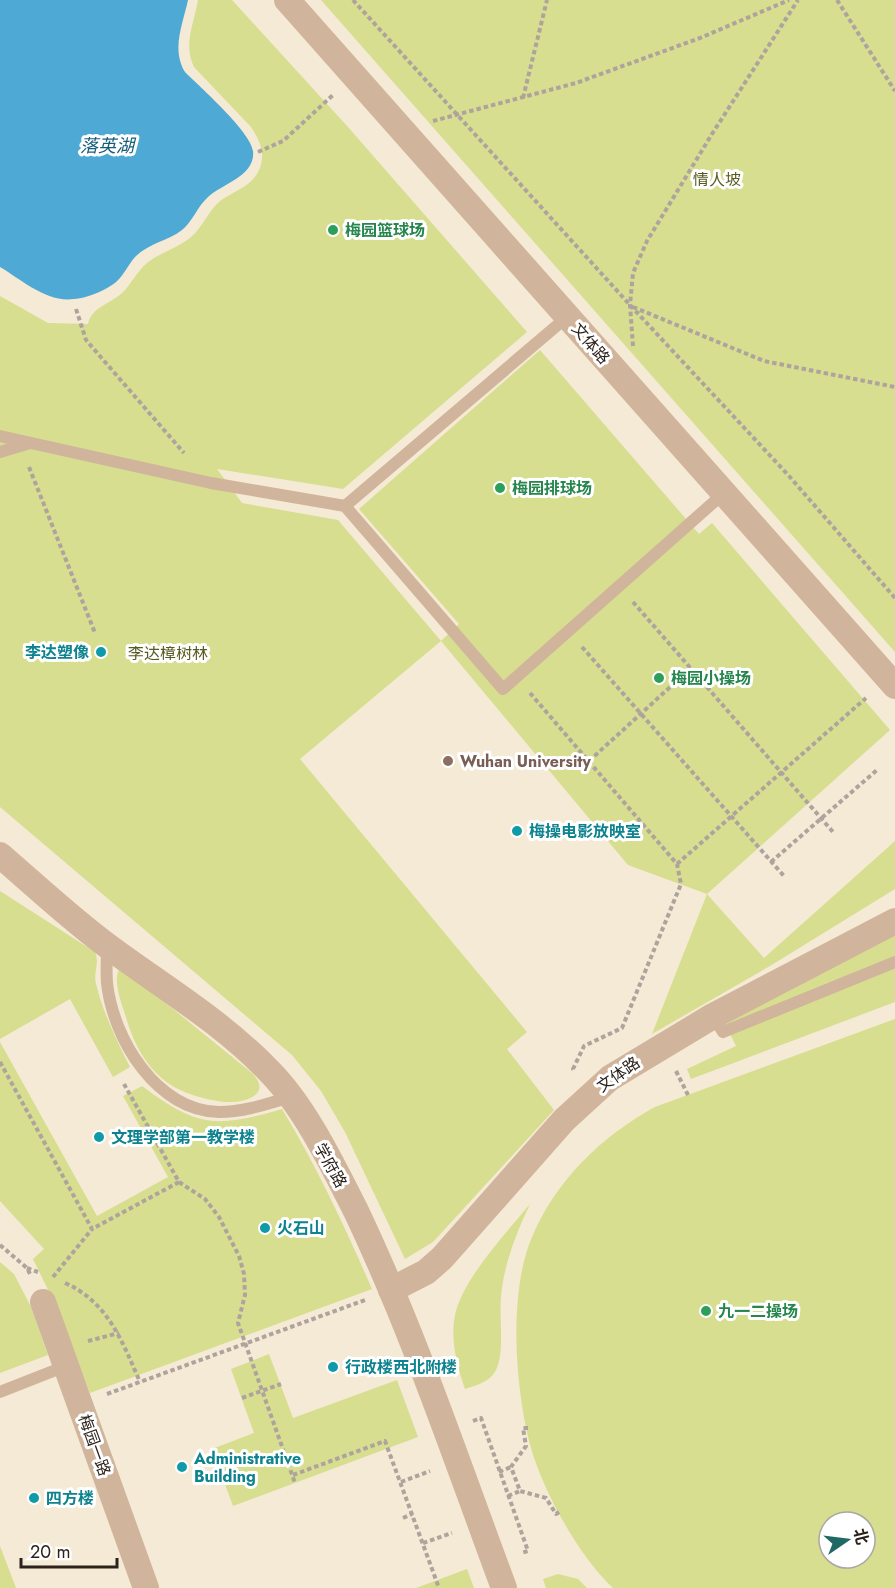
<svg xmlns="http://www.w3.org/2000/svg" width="895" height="1588" viewBox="0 0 895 1588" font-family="Jost,'Noto Sans SC',sans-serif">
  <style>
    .education { fill: #f5ead5; fill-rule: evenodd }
    .green { fill: #d7de90; fill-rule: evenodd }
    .water { fill: #4eaad4 }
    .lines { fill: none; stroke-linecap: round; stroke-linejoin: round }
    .path { stroke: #aea49d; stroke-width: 4; stroke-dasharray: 4.5 3; stroke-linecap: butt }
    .service { stroke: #d1b49c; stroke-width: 12 }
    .minor { stroke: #d1b49c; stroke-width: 26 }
    .leisure-dot { fill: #2e9e5b; stroke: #fff; stroke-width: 2 }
    .culture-dot { fill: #0f9aa8; stroke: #fff; stroke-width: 2 }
    .education-dot { fill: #8d6e63; stroke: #fff; stroke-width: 2 }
    .labels { text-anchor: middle; stroke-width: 6; stroke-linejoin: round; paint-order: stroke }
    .park-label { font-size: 16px; fill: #585b20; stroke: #fff }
    .leisure-label { font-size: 16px; font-weight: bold; fill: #27864d; stroke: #fff; text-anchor: start }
    .street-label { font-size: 16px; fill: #2b221b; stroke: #fff }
    .culture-label { font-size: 16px; font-weight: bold; fill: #0d838f; stroke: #fff; text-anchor: start }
    .education-label { font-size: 16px; font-weight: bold; fill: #785e54; stroke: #fff; text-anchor: start }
    .water-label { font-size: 18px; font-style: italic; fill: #165d7a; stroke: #fff }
  </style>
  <rect width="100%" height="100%" fill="#fdf3eb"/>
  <path class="education" d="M 0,0 L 895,0 L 895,1588 L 0,1588 ZM 829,1522 L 865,1522 L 865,1558 L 829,1558 Z"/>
  <g class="green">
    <path d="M 198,0 L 232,0 L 348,127 L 527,332 L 343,489 L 217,469 L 242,503 L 338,520 L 441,641 L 459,624 L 359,509 L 540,350 L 699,534 L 712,523 L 890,730 L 707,894 L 764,958 L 895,841 L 895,889 L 770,966 L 652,1034 L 707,894 L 628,865 L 441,641 L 300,759 L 527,1032 L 507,1049 L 554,1110 L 433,1242 L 405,1259 L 345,1132 L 321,1091 L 292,1055 L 0,807 L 0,296 L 48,323 L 88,324 C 91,308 109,304 121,294 C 131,285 137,271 147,263 C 161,252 178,248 191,237 C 203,227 208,211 220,201 C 232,192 248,188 257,174 C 267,157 261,142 251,127 L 194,67 C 183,44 194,24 198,0 Z"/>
    <polygon points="321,0 895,0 895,652"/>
    <path d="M 0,891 L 95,952 C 100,963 93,973 96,984 C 103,1013 117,1041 130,1067 L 113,1077 L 70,999 L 0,1039 Z"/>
    <polygon points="895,935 895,957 727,1026 723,1021"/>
    <polygon points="895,968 895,1002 691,1079 687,1069 736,1046 730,1034"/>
    <path d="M 119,970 L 125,970 L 252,1073 C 270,1091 252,1101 233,1102 C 213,1103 179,1093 164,1080 C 143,1063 132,1039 125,1014 C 121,1002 113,980 119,970 Z"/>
    <path d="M 895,1019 L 895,1588 L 613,1588 C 580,1558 543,1491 531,1448 C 515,1389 508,1293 532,1237 C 556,1180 602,1136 655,1107 ZM 829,1522 L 865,1522 L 865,1558 L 829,1558 Z"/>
    <path d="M 0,1042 L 97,1216 L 168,1177 L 123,1096 L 142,1086 C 198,1128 217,1128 282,1109 C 317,1167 345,1227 372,1289 L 90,1393 L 52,1298 L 33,1259 L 44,1249 L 0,1201 Z"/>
    <path d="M 530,1204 C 516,1234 504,1263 501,1297 C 499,1318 505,1352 496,1370 C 490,1382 477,1385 465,1389 C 457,1366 450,1340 455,1315 C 462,1280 507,1232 530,1204 Z"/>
    <polygon points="0,1262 14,1274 31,1307 48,1355 0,1373"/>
    <polygon points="269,1354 293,1418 397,1380 418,1437 233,1506 212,1449 254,1433 231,1369"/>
    <polygon points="0,1546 16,1588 0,1588"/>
    <polygon points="467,1569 474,1588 416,1588"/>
    <polygon points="558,1574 578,1579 587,1588 546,1588 543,1579"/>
  </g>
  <path class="water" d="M 0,0 L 188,0 C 183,24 171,49 185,72 C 200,87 251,132 253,151 C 256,176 222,184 208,197 C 197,207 193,221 182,230 C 168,241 149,243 135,257 C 127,266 123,278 112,285 C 102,292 86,298 74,299 C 47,303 22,280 0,267 Z"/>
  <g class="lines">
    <g class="path">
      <polyline points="353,0 630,305 789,476 895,598"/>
      <polyline points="837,0 895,91"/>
      <polyline points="523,98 547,0"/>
      <polyline points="433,121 576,83 700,38 789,0"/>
      <polyline points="258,152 283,141 333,95"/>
      <polyline points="633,307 764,361 895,387"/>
      <polyline points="76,309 86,340 184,453"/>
      <polyline points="633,346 630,305 633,273 647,241 712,134 798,0"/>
      <polyline points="29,467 95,633"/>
      <polyline points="633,602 833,832"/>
      <polyline points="582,647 784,876"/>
      <polyline points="530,693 677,864 681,884 622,1028 584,1046 573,1069 575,1071"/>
      <polyline points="589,761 691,668"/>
      <polyline points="771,862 877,770"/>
      <polyline points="677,864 866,698"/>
      <polyline points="0,1062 92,1229 179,1182 124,1084"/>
      <polyline points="676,1071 688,1095"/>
      <polyline points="179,1182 205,1199 219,1217 239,1256 244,1274 245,1295 238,1323 295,1483"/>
      <polyline points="0,1245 27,1268 31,1276"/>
      <polyline points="27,1268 38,1272"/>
      <polyline points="53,1277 92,1229"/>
      <path d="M 65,1283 C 108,1302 122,1341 140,1382"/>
      <polyline points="88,1341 119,1333"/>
      <polyline points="107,1394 365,1300"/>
      <polyline points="242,1398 281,1384"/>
      <polyline points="473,1421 481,1418 528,1551 521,1553"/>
      <polyline points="528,1428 523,1428 526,1446 511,1467 520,1491 546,1498 556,1514 559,1512"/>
      <polyline points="499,1472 511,1467"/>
      <polyline points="293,1475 385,1441 439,1588"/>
      <polyline points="401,1482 430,1471"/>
      <polyline points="508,1496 520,1491"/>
      <polyline points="403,1518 412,1514"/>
      <polyline points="423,1543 452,1533"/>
    </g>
    <g class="service">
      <polyline points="0,436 211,483 345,506 503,689 724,493"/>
      <polyline points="0,452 30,443"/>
      <polyline points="345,506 567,317"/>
      <path d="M 107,947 C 107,959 106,971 107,983 C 113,1039 157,1111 219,1112 C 243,1112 267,1104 290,1097"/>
      <polyline points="713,1016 723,1032 895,962"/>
      <polyline points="0,1392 66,1366"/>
    </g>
    <g class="minor">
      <polyline points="287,0 895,686"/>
      <path d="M 0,855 C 36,886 71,919 109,947 C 163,987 222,1022 269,1071 C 305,1107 333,1166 356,1211 C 414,1333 457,1462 504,1588"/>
      <polyline points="391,1290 426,1272 442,1258 564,1120 610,1078 713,1016 895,921"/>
      <polyline points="43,1302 146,1588"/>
    </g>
  </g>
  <g class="leisure-dot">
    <circle cx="333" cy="230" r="6"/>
    <circle cx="500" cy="488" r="6"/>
    <circle cx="659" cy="678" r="6"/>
    <circle cx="706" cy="1311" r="6"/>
  </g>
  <g class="culture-dot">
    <circle cx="101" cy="652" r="6"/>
    <circle cx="517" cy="831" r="6"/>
    <circle cx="99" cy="1137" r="6"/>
    <circle cx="265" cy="1228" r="6"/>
    <circle cx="333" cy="1367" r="6"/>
    <circle cx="182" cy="1467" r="6"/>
    <circle cx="34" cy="1498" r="6"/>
  </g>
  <circle class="education-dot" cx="448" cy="761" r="6"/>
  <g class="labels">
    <g class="park-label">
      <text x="717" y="185">情人坡</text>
      <text x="168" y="659">李达樟树林</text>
    </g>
    <g class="leisure-label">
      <text x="345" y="236">梅园篮球场</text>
      <text x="512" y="494">梅园排球场</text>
      <text x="671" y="684">梅园小操场</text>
      <text x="718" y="1317">九一二操场</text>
    </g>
    <g class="street-label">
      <text transform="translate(591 343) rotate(49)" y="6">文体路</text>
      <text transform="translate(618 1074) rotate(-35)" y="6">文体路</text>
      <text transform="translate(331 1165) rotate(61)" y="6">学府路</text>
      <text transform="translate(95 1445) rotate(70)" y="6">梅园一路</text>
    </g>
    <g class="culture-label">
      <text x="89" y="658" text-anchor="end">李达塑像</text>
      <text x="529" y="837">梅操电影放映室</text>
      <text x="111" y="1143">文理学部第一教学楼</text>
      <text x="277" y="1234">火石山</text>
      <text x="345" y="1373">行政楼西北附楼</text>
      <text x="194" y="1464">Administrative<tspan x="194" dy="18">Building</tspan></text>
      <text x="46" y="1504">四方楼</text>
    </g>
    <g class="education-label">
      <text x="460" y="767">Wuhan University</text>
    </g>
    <g class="water-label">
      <text x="107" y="152">落英湖</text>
    </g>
  </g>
  <g transform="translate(847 1540) rotate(76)"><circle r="28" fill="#ffffff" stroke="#aaa7a4" stroke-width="1.5"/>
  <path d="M0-4.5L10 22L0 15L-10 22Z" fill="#1f6a64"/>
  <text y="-9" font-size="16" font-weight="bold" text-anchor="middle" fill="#2b221b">北</text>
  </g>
  <path d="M21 1558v9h96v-9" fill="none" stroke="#2b221b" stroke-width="3"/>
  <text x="30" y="1558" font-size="18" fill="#2b221b" stroke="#ffffff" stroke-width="4.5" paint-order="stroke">20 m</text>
</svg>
